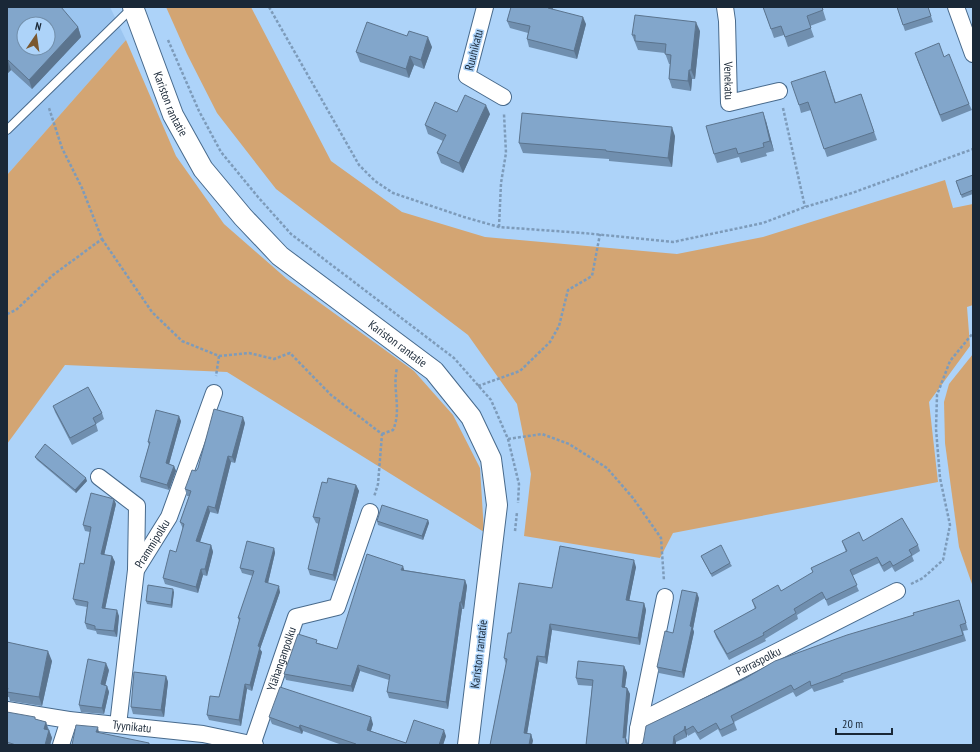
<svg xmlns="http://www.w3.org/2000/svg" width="980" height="752" viewBox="0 0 980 752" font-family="'PT Sans Narrow',sans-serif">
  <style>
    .built { fill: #9bc5f0; fill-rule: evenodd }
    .green { fill: #d3a573 }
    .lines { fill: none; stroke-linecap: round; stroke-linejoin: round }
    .service-casing { stroke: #486a8c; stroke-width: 10 }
    .minor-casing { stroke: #486a8c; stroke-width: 18 }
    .tertiary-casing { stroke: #486a8c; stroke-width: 22 }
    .path { stroke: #7d9bba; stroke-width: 2.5; stroke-dasharray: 3 2; stroke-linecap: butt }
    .service { stroke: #fff; stroke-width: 8 }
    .minor { stroke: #fff; stroke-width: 16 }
    .tertiary { stroke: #fff; stroke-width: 20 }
    .wall { fill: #708faf }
    .shaded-wall { fill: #5b748e }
    .building { fill: #82a6cb; stroke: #5b748e; fill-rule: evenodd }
    .labels { text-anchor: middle; stroke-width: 3; stroke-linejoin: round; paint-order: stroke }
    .street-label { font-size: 12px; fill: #1a2837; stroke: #add3f9 }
  </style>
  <rect width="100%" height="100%" fill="#add3f9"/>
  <path class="built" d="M 7,7 L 110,7 L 126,40 L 7,175 ZM 24,24 L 48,24 L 48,48 L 24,48 Z"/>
  <g class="green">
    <polygon points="166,7 251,7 331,161 402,212 485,237 677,254 763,237 945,180 953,208 973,204 973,305 967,307 970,346 929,402 938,482 673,533 660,558 524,536 531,474 517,404 468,335 276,189 217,113 187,54"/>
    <polygon points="126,40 176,156 224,224 287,279 414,371 453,415 480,468 484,532 227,372 65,365 7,444 7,175"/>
    <polygon points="973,354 973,587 959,547 945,443 944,402 949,384"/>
  </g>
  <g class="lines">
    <defs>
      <polyline id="service" points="7,130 132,8"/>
      <g id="minor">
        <polyline points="485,7 467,76 503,97"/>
        <path id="s1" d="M 725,7 L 727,21 L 729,103 L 779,91"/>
        <polyline points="956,7 973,54"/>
        <polyline points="99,477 137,506 136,570"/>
        <path id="s2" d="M 7,710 L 69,720 L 203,734 L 255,745"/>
        <path id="s3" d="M 118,725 L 136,570 L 169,517 L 214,393"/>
        <polyline points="638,729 665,597"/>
        <polyline points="61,745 69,720"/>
        <path id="s4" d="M 252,745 L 296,617 L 337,607 L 370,512"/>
        <path id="s5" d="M 637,745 L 638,729 L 654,714 L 897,591"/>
      </g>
      <g id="tertiary">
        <path id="s6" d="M 133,7 L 173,115 L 203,169 L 243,217 L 280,256 L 434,371 L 471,417 L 491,459 L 497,505 L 468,745"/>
      </g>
    </defs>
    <use href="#service" class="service-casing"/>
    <use href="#minor" class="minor-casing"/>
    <use href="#tertiary" class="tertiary-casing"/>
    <g class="path">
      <polyline points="269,7 359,165 375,181 393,193 464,217 499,227 583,233 673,242 763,223 805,207 852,193 973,149"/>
      <polyline points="168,40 199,111 221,152 258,197 291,234 454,358 491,400 508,439 519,484 518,503"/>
      <polyline points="783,108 805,207"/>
      <polyline points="499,227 501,183 506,153 504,114"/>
      <polyline points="102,239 152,312 182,341 219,356 216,376"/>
      <polyline points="7,314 16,310 53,275 102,239 82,188 62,148 49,108"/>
      <polyline points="219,356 249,353 274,359 290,353 331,395 382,434 378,484 374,497"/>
      <polyline points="478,386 520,371 550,342 559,326 568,290 592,276 600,234"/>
      <path d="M 382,434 L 393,430 C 402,410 392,389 397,368"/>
      <polyline points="508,439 542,434 569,444 607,468 633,498 661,538 664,581"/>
      <polyline points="515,531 517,512"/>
      <polyline points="911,584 923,578 943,560 950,525 940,478 936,429 937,395 950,361 973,333"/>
    </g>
    <use href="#service" class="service"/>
    <use href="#minor" class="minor"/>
    <use href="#tertiary" class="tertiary"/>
  </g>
  <g class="wall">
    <polygon points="7,7 78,27 81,37 32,89 11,70 7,74"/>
    <polygon points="511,7 553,7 553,9 586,24 577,59 529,47 527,39 528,33 510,28 507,21"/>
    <polygon points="763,7 822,7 826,20 810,26 814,37 788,47 784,35 774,38"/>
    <polygon points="897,7 928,7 933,22 905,31"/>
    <polygon points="700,31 695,79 692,79 691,91 672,88 669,79 670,64 669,64 665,53 638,50 632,35"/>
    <polygon points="407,36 432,47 424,69 414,65 409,78 360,62 356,52"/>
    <polygon points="944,57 969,104 972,110 942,122 917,59"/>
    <polygon points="828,79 836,103 861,94 877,140 827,157 811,110 801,113 799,105"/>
    <polygon points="457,112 490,114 463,173 441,163 437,153 443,141 428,134 425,125"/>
    <polygon points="766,121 774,151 766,153 767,156 741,163 739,157 717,163 714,154"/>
    <polygon points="675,136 672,167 609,161 609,159 523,153 519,143"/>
    <polygon points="973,175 973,194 962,198 956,181"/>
    <polygon points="53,406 102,413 104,419 96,424 98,431 72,445 55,412"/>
    <polygon points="181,421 169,464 174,466 176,471 169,490 141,482 140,477 149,445 148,442"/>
    <polygon points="245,423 235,463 231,462 218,514 210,512 200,542 211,545 213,552 207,576 203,575 198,593 165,584 163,578 176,552 183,529 180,522 189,496 187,496 185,489 196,471"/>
    <polygon points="35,457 87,481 76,493 37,460"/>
    <polygon points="327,483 356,485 359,491 335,581 310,575 308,569 319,524 316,523 313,517"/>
    <polygon points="116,504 104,555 112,556 115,562 105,609 119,616 117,637 97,634 96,631 87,629 85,623 87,607 76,605 73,599 84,564 90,532 85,531 83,525"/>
    <polygon points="428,520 429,523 423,540 378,525 377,521"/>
    <polygon points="842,541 863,541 918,545 920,551 912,556 914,561 895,572 892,567 884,572 879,563 852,576 859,591 828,606 825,598 797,615 798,619 765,639 766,641 729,660 716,637 714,631 755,609 752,600 781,591 813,573 811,568 846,552"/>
    <polygon points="274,548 275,553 268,583 280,592 260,649 262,652 252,691 247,689 241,726 209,720 207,715 219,697 239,621 238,618 253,576 242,573 240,568"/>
    <polygon points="701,556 730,563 732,566 712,577"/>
    <polygon points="636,567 629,601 644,603 646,610 640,645 552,630 547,664 539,662 527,734 531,734 533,741 490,745 506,664 504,658 511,633 552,588"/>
    <polygon points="405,570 465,580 467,586 464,609 462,609 448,709 389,698 387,692 389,680 360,671 353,692 286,680 284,674 318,643 337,649"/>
    <polygon points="174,592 172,608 147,604 146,601"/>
    <polygon points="699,598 693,629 694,632 684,678 659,673 657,667 673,633"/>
    <polygon points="961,606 968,630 963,631 966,641 843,680 844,682 814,692 812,688 796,697 793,692 734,722 737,730 722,737 718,729 700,740 695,732 688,736 687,734 687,737 676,742 640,745"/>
    <polygon points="7,642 52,661 42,706 10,701 9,697 7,697"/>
    <polygon points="624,666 627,673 625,687 627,688 630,694 626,738 628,744 586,745 592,686 578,685 576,678"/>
    <polygon points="109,670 105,685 107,686 109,692 104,714 81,712 79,705"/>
    <polygon points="166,676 168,682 164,717 133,714 131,707"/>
    <polygon points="7,712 46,722 52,738 50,745 7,745"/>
    <polygon points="269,717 373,724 371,731 406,743 446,736 443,745 342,745 303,731 302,734 272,724"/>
  </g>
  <g class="shaded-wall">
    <polygon points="549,7 553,7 551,16 548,8"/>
    <polygon points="583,17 586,24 577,59 574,51"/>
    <polygon points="696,22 700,31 695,79 691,70"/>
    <polygon points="78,27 81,37 32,89 29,80"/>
    <polygon points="428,37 432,47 424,69 421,60"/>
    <polygon points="410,56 414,65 409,78 406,69"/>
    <polygon points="8,60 11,70 7,74 7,61"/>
    <polygon points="689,70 692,79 691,91 688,81"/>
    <polygon points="486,105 490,114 463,173 459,163"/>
    <polygon points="763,112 766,121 774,151 770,141"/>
    <polygon points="672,127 675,136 672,167 668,158"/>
    <polygon points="179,416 181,421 168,468 166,463"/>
    <polygon points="243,417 245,423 235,463 232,457"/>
    <polygon points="228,456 231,462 218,514 215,508"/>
    <polygon points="174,466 176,471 169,490 167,485"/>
    <polygon points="86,478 87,481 76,493 75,490"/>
    <polygon points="356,485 359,491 335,581 333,575"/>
    <polygon points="114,499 116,504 103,560 101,554"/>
    <polygon points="208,506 210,512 198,548 196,541"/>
    <polygon points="428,520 429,523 423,540 422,536"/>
    <polygon points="211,545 213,552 207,576 205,569"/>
    <polygon points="274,548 275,553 267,587 265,582"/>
    <polygon points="112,556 115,562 104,614 102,608"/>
    <polygon points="634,560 636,567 628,607 626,600"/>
    <polygon points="403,566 405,572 401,570"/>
    <polygon points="201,569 203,575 198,593 196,587"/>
    <polygon points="465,580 467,586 464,609 461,602"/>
    <polygon points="279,586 280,592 260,649 262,652 252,691 250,685 258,646"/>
    <polygon points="173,589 174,592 172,608 171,605"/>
    <polygon points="697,593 699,598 693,629 694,632 684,678 682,672 690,626"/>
    <polygon points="460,602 462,609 448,709 446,702"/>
    <polygon points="644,603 646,610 640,645 638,638"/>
    <polygon points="117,610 119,616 117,637 114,631"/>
    <polygon points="550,624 552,630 547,664 545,657"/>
    <polygon points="48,651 52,661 42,706 39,697"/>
    <polygon points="537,656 539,662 526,740 524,733"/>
    <polygon points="106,663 109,670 104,691 101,684"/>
    <polygon points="358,665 360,671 353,692 351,686"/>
    <polygon points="624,666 627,673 624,694 622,687"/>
    <polygon points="166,676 168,682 164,717 161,710"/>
    <polygon points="245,684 247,689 241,726 239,720"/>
    <polygon points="107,686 109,692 104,714 102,708"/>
    <polygon points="627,688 630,694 626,738 628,745 627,745 623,738"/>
    <polygon points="371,717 373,724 369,736 367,730"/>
    <polygon points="46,722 48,730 46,737 44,729"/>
    <polygon points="300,725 303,731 302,734 299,728"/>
    <polygon points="685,726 687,734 687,737 684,730"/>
    <polygon points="98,727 99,733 96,732"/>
    <polygon points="49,730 52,738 50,745 45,745"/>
    <polygon points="444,730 446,736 443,745 439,745"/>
    <polygon points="531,734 533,741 532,745 529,745"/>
    <polygon points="674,736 676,742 676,745 673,745"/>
  </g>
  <g class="building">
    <path d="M 7,7 L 61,7 L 78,27 L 29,80 L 8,60 L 7,61 ZM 24,24 L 48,24 L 48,48 L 24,48 Z"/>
    <polygon points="511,7 549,7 548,8 583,17 574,51 527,39 530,26 507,21"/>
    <polygon points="763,7 822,7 823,10 807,16 811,28 785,37 781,26 771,29"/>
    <polygon points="897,7 928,7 931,16 903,25"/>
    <polygon points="635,15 696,22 691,70 689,70 688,81 669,79 671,55 665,54 666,44 635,41 635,35 632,35"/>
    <polygon points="367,22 407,36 409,31 428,37 421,60 410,56 406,69 356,52"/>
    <polygon points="939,43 944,57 949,54 969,104 940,115 915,53"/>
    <polygon points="825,71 835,103 861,94 874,132 824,149 808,102 799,105 791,82"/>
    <polygon points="465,95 486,105 459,163 437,153 446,135 425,125 435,102 457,112"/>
    <polygon points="763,112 770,141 763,143 764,147 738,154 736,148 714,154 706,126"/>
    <polygon points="522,113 672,127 668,158 606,151 606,150 519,143"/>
    <polygon points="973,175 973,190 961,195 956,181"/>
    <polygon points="88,387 102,413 93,418 96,424 70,438 53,406"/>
    <polygon points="214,409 243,417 232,457 228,456 215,508 208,506 196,541 211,545 205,569 201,569 196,587 163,578 170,550 176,552 184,524 180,522 191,491 185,489 192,470 196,471 198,468"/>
    <polygon points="156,410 179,416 166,463 174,466 167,485 140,477 150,442 148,442"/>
    <polygon points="45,444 86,478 75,490 35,457"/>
    <polygon points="328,478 356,485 333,575 308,569 320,518 313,517 322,482 327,483"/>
    <polygon points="91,493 114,499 101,554 112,556 102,608 117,610 114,631 95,629 95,626 85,623 88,602 73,599 80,563 84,564 91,527 83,525"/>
    <polygon points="382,505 428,520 422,536 377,521"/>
    <polygon points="902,518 918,545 909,550 912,555 893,566 890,561 882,566 877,557 850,570 857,585 826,600 822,592 794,609 796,613 763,633 764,635 727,654 714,631 756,608 752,600 778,585 781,591 813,572 811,568 847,551 842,541 859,532 863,541"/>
    <polygon points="247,541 274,548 265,582 279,586 258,646 260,647 250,685 245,684 239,720 207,715 210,696 219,697 240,618 238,618 254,571 240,568"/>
    <polygon points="721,545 730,563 711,574 701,556"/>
    <polygon points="560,546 634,560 626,600 644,603 638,638 550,624 545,657 537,656 524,733 531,734 529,745 490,745 507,659 504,658 508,633 511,633 519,583 552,588"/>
    <polygon points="367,554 403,566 401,570 465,580 461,602 460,602 446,702 387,692 390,675 358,665 351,686 284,674 298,634 317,640 316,643 337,649"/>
    <polygon points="148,585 173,589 171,605 146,601"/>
    <polygon points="682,590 697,593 690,626 692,627 682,672 657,667 665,631 673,633"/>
    <polygon points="959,600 966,623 960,625 963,635 841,674 841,675 811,686 810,681 794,690 791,685 731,716 734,723 720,730 716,723 698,733 693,726 686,730 685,726 684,730 674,736 673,745 640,745 643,743 646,726 744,679 775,661 847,635 914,615 913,613"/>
    <polygon points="7,642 48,651 39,697 7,692 8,688 7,688"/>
    <polygon points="88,659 106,663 101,684 107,686 102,708 79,705"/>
    <polygon points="578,661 624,666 622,687 627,688 623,738 625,737 626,743 630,745 586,745 593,680 576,678"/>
    <polygon points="134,672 166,676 161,710 131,707"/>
    <polygon points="280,687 371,717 367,730 406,743 414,720 444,730 439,745 355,745 356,744 300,725 299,728 269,717"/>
    <polygon points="7,712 35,717 35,719 46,722 44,729 49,730 45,745 16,745 7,742"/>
    <polygon points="76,725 98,727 96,732 149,743 149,745 72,745"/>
  </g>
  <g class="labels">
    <g class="street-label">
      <text transform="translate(474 50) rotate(-76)" y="4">Ruuhikatu</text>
      <text dy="4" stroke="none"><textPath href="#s1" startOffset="74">Venekatu</textPath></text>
      <text dy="4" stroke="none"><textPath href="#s6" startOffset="104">Kariston rantatie</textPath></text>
      <text dy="4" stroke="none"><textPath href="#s6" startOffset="440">Kariston rantatie</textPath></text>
      <text dy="4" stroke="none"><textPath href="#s3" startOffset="187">Prammipolku</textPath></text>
      <text transform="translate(479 654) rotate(-83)" y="4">Kariston rantatie</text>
      <text dy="4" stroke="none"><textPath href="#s4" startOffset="91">Ylähanganpolku</textPath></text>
      <text dy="4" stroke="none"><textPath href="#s5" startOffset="155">Parraspolku</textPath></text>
      <text dy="4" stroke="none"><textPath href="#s2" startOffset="126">Tyynikatu</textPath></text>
    </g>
  </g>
  <rect width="980" height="752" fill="none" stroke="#1a2837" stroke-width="16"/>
  <g transform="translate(36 36) rotate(13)"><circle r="19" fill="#add3f9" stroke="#728fab"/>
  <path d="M0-3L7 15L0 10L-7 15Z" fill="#79572f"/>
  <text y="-6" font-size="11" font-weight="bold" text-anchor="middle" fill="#1a2837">N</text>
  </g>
  <path d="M836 728v6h56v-6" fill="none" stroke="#1a2837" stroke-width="2"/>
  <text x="842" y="728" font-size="12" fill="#1a2837" stroke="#add3f9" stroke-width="3" paint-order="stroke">20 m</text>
</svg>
